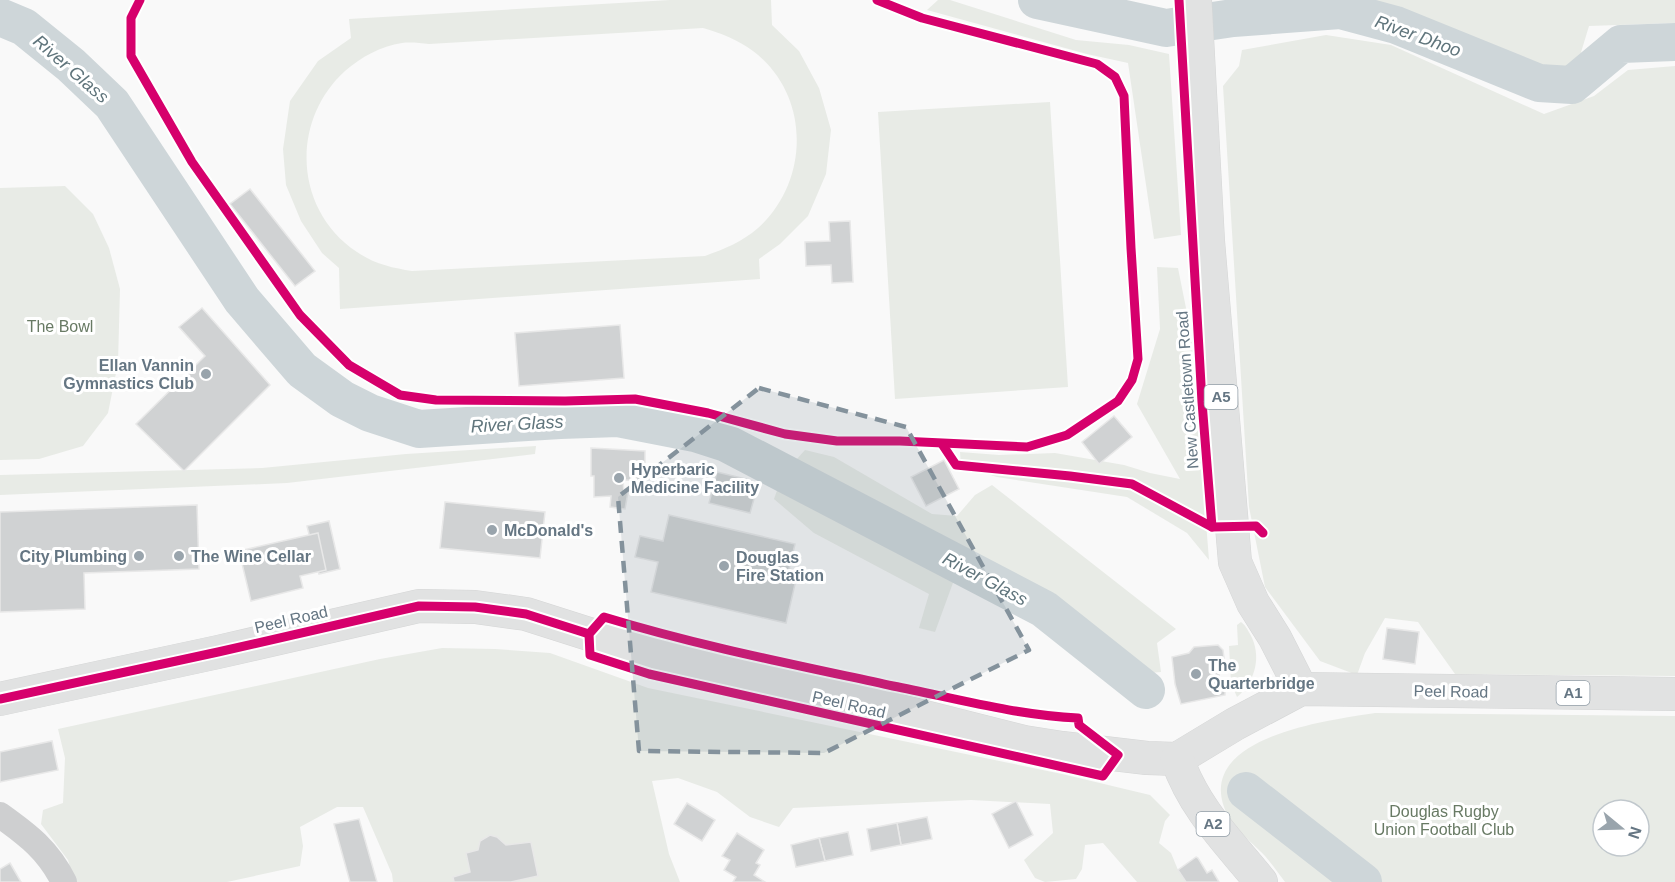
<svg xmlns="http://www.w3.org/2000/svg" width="1675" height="882" viewBox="0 0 1675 882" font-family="Helvetica,sans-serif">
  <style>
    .green { fill: #e8ebe6; fill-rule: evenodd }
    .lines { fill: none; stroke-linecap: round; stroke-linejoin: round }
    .river { stroke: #ced6d9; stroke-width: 38 }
    .building { fill: #d0d2d3; stroke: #e8e8e8; stroke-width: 1.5 }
    .highway-casing { stroke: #d5d6d6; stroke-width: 34 }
    .minor { stroke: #cecfd0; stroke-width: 26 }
    .highway { stroke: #e1e2e2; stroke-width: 33 }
    .cycleway-casing { stroke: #fff; stroke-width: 13 }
    .cycleway { stroke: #d6006c; stroke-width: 9 }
    .marked { fill: #84929c; fill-opacity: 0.2; stroke: #84929c; stroke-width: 4.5; stroke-dasharray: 12 8; stroke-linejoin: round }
    .poi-dot { fill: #99a4ac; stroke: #fff; stroke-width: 2 }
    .labels { text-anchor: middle; stroke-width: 6; stroke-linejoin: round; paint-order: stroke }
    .shield { fill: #fff; stroke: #939fa8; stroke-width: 1.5 }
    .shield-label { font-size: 15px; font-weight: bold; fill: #657683 }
    .park-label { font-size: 16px; fill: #687a64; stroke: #fff }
    .poi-label { font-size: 16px; font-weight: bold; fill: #657683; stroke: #fff; text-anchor: start }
    .street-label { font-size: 16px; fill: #657683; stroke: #fff }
    .water-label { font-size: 18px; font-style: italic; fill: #60757c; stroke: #fff }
  </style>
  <rect width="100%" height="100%" fill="#f9f9f9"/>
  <g class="green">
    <path d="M 670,0 L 771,0 L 772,25 L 799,51 L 819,88 L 831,130 L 826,174 L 808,216 L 780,244 L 759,259 L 760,279 L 340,309 L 339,268 L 322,253 L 301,221 L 286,185 L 283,149 L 290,101 L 318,61 L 351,38 L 349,19 ZM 703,28 C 721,33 738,40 753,51 C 811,95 810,181 758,228 C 742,242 724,249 705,256 L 412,271 C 393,268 374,264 357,252 C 294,210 290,121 345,71 C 361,57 381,46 402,43 C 410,42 420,43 429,44 Z"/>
    <polygon points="938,0 950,0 1076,40 1129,45 1169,54 1181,235 1154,239 1128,63 1087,54 927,10"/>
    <polygon points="1334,0 1675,0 1675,23 1589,26 1579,59 1561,72 1535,72 1374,7"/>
    <polygon points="1326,35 1391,45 1544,114 1594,96 1628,70 1675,66 1675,676 1455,674 1418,622 1385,618 1365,653 1357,675 1320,661 1265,587 1249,507 1223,86 1239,66 1242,50"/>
    <polygon points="1050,102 1068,387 895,399 878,112"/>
    <polygon points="65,186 93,214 109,248 120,289 118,363 108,413 83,446 39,459 0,460 0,188"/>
    <polygon points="1157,267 1178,268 1191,333 1209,560 1187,533 1127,497 997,477 961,466 960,452 999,455 1055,453 1124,465 1150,473 1180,479 1137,404 1160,329"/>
    <polygon points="536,446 535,454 287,483 0,495 0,475 262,468 406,454"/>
    <polygon points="805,450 834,457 932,514 957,516 975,495 992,485 1176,629 1157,643 1161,672 1138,674 1045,598 796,460"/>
    <polygon points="779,485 954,580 935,632 919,628 929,594 814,533 774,499"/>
    <path d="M 1241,622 C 1246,626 1247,629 1250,634 C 1262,655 1256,681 1237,697 L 1231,683 L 1229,646 L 1238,645 L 1237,625 Z"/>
    <polygon points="442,648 495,649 550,653 648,688 1062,774 1150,795 1170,815 1165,821 1159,843 1171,853 1178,870 1186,882 1137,882 1103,843 1085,845 1082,869 1076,879 1045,882 1035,878 1024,860 1053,833 1050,804 971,800 793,808 779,827 750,817 717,792 678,778 652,781 669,854 680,882 393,882 392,874 363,807 337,807 300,827 303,846 300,866 227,882 74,882 68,860 41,824 43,810 63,803 65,758 58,729 380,659"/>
    <path d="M 1375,713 L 1675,716 L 1675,882 L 1285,882 C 1278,873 1272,864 1265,856 C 1252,842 1231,827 1224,807 C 1199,736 1330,720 1375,713 ZM 1603,810 L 1639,810 L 1639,846 L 1603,846 Z"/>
  </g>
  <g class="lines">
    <g class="river">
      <polyline points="1037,0 1166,28 1233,18 1340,10 1396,25 1539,83 1572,85 1621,44 1675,42"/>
      <polyline points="0,17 24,27 71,65 112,104 242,300 302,370 342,399 370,413 419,429 560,420 618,418 695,433 726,443 1044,609 1146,690"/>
      <polyline points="1246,791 1363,882"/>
    </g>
  </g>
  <g class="building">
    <polygon points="250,189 315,271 295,286 230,204"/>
    <polygon points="850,221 853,282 832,283 831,265 806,266 805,242 830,241 829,222"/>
    <polygon points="202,308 270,385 184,471 136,424 205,356 179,327"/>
    <polygon points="620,325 624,378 519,386 515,333"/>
    <polygon points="1114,416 1132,437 1099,464 1082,442"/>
    <polygon points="591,448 645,451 645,481 623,480 624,493 628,492 625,509 610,507 611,496 594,497 594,476 591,476"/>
    <polygon points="944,460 959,489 926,506 911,477"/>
    <polygon points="717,472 746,479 745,485 757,488 750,513 709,503"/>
    <polygon points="445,502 545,512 540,558 440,548"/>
    <polygon points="197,505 199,569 84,573 85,609 0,612 0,512"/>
    <polygon points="669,515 795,544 789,569 798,571 786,623 651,592 658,562 635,557 640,536 663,541"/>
    <polygon points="329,521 340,569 319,574 307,526"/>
    <polygon points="318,533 326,570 300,576 303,588 251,601 239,551"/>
    <polygon points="1387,628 1419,632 1415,664 1383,659"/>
    <polygon points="1218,645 1223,650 1224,658 1218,664 1220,684 1225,684 1225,695 1181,704 1175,684 1172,657 1189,653 1194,647"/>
    <polygon points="52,741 58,770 0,782 0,752"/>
    <polygon points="1016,801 1033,835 1009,848 992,814"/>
    <polygon points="687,803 715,820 702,841 674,824"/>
    <polygon points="927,817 932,839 901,845 897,823"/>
    <polygon points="359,819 377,882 350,882 334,824"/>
    <polygon points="897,823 901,845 871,851 867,829"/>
    <polygon points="848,832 853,855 825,861 819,838"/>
    <polygon points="737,833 764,850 756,863 760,865 754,875 765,882 733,882 736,877 724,870 730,860 722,856"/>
    <polygon points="490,835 497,837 506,845 531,842 538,876 511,882 454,882 453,877 470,872 466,853 478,850 480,841"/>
    <polygon points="819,838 825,861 796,867 791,845"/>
    <polygon points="1196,857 1198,858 1207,873 1212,870 1219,882 1186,882 1178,870"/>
    <polygon points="10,863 21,882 0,882 0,869"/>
  </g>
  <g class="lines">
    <defs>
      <g id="highway">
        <polyline points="1195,0 1208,241 1235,562 1253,603 1275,638 1301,689"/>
        <polyline points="0,699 218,652 419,606 475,607 526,614 658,656 711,669 881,706 1024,742 1062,748 1147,758 1177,759 1235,724 1301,689 1675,694"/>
        <path d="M 1177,759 C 1195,810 1228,841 1261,882"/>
      </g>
    </defs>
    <use href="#highway" class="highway-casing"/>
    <path class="minor" d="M 0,815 C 28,835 48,850 64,882"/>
    <use href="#highway" class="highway"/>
    <defs>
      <g id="cycleway">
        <polyline points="140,0 131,18 131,56 192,162 300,315 349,365 400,395 436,400 565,401 635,399 708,413 785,434 837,441 900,441 1027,447 1067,435 1118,401 1132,380 1138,359 1131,248 1124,96 1115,77 1097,64 922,18 877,0"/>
        <polyline points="1179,0 1202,402 1212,527"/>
        <polyline points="942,444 956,465 1070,476 1132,484 1212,527 1256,526 1263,533"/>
        <path d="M 604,617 C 699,646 796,665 893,686 C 954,698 1015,715 1078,718 L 1079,725 L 1118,755 L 1103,776 L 649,674 L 590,655 L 589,634 Z"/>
        <polyline points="0,699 218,652 419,606 475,607 526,614 589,634"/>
      </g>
    </defs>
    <use href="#cycleway" class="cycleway-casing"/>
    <use href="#cycleway" class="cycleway"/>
  </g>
  <path class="marked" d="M 759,388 L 906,427 L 1029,650 L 824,753 L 639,751 L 618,497 Z"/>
  <g class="poi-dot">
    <circle cx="206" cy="374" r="6"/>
    <circle cx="619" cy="478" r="6"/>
    <circle cx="492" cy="530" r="6"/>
    <circle cx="139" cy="556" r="6"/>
    <circle cx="179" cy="556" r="6"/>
    <circle cx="724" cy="566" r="6"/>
    <circle cx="1196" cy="674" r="6"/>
  </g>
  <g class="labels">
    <g class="shield">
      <rect x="1204.5" y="385" width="33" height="24" rx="4.5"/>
      <rect x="1556.5" y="681" width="33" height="24" rx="4.5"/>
      <rect x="1196.5" y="812" width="33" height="24" rx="4.5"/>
    </g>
    <g class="shield-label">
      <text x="1221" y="402">A5</text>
      <text x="1573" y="698">A1</text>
      <text x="1213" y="829">A2</text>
    </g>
    <g class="park-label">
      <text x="60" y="332">The Bowl</text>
      <text x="1444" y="817">Douglas Rugby<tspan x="1444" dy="18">Union Football Club</tspan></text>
    </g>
    <g class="poi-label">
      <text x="194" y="371" text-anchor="end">Ellan Vannin<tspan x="194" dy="18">Gymnastics Club</tspan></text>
      <text x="631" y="475">Hyperbaric<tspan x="631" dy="18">Medicine Facility</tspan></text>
      <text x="504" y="536">McDonald's</text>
      <text x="127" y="562" text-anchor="end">City Plumbing</text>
      <text x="191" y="562">The Wine Cellar</text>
      <text x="736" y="563">Douglas<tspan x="736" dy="18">Fire Station</tspan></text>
      <text x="1208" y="671">The<tspan x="1208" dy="18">Quarterbridge</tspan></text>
    </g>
    <g class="street-label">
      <text transform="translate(1187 390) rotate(-94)" y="6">New Castletown Road</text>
      <text transform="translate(291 619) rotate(-13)" y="6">Peel Road</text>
      <text transform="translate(1451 691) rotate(1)" y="6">Peel Road</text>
      <text transform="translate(849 704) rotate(13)" y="6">Peel Road</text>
    </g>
    <g class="water-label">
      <text transform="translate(1418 36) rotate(20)" y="6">River Dhoo</text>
      <text transform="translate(71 69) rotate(41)" y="6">River Glass</text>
      <text transform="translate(517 424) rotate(-3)" y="6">River Glass</text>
      <text transform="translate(985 579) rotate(28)" y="6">River Glass</text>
    </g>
  </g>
  <g transform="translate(1621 828) rotate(109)"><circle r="28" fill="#ffffff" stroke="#c1c8cd" stroke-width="1.5"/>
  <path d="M0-4.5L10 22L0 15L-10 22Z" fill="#99a4ac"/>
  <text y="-9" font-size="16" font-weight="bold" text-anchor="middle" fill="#657683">N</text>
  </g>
</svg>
